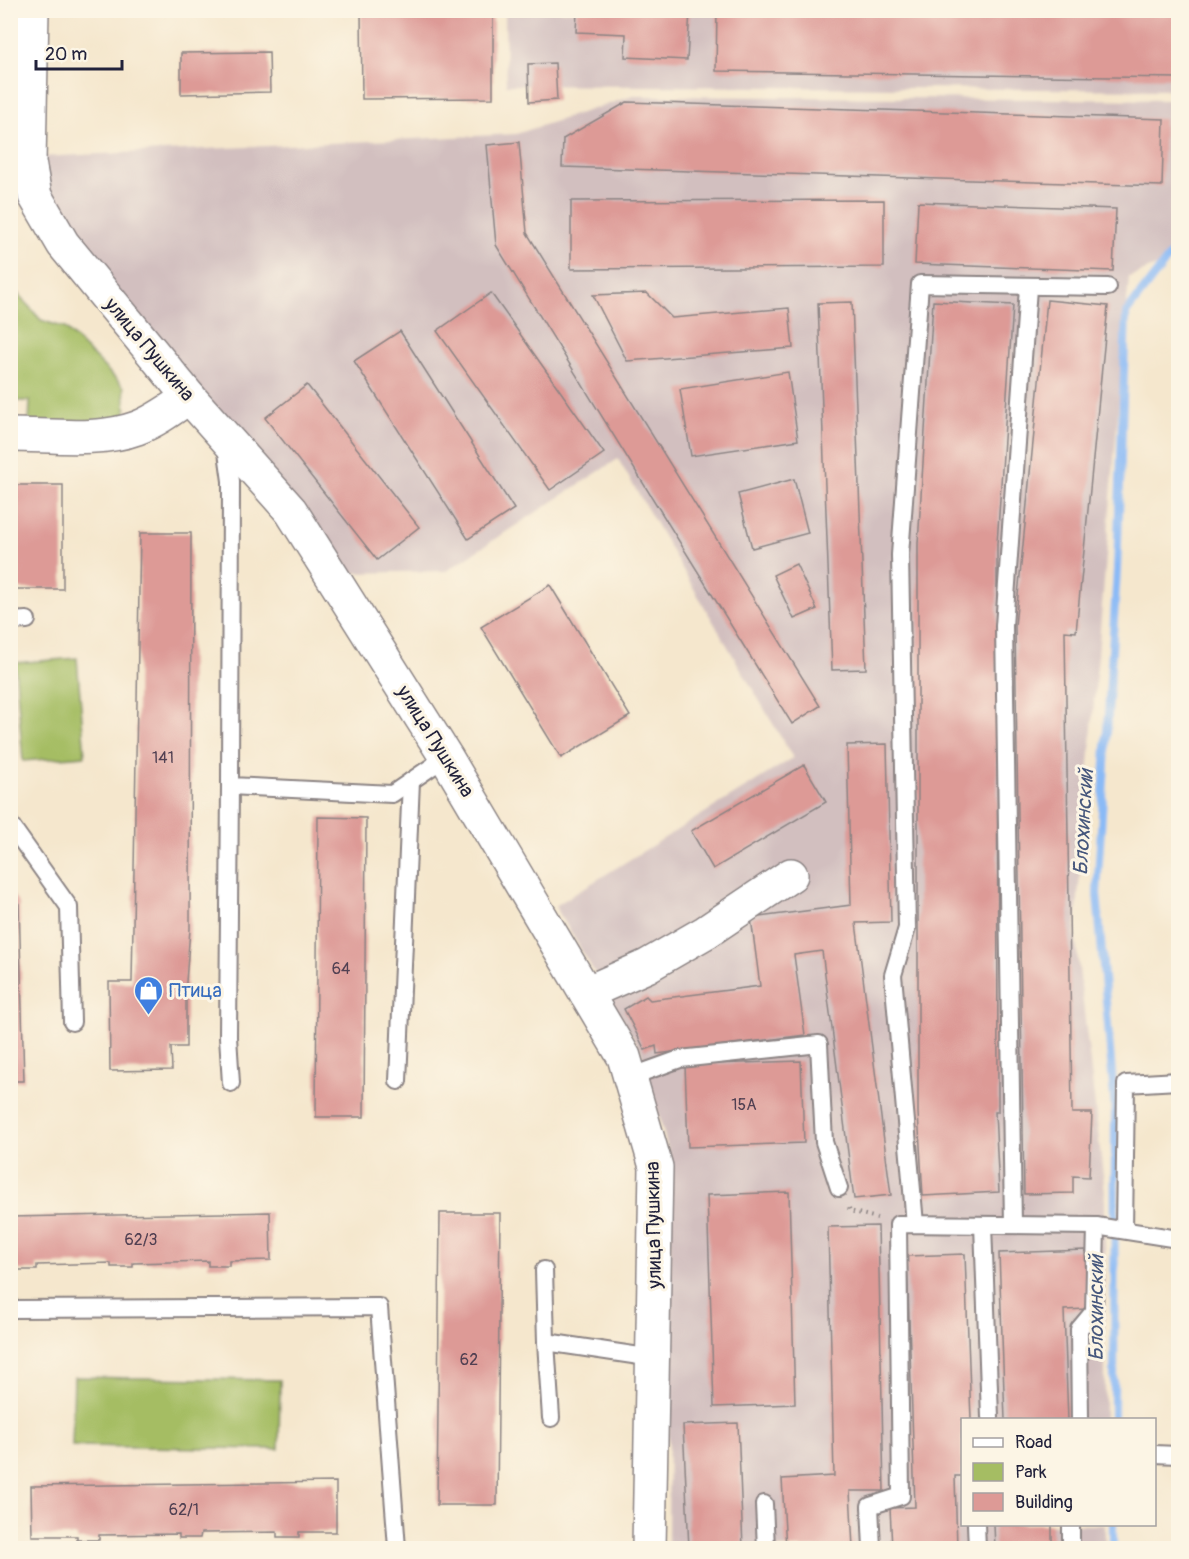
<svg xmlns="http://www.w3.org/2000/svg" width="1189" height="1559" viewBox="0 0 1189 1559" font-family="Pangolin,sans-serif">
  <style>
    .industrial { fill: #d2bfbf }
    .green { fill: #a5bd63; stroke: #64704f; stroke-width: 1.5 }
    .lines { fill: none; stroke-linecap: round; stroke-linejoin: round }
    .stream { stroke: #8abaf6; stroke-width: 8 }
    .building { fill: #dd9a96 }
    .lane-casing { stroke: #8c8484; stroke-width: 20 }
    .street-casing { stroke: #8c8484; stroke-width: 36 }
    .path { stroke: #8c8484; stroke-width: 4; stroke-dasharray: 1.5 4.5; stroke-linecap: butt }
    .lane { stroke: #fff; stroke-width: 16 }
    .street { stroke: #fff; stroke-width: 33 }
    .labels { text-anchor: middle; stroke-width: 6; stroke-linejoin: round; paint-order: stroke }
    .number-label { font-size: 16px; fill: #514052 }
    .street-label { font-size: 20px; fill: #22223b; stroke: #fcf5e5 }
    .shop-label { font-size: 20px; fill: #366cbe; stroke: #fcf5e5; text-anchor: start }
    .water-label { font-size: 21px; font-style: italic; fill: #46577c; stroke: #fcf5e5 }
  </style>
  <rect width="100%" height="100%" fill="#fcf5e5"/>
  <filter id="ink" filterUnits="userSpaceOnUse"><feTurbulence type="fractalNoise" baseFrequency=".0167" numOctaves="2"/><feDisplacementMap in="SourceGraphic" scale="12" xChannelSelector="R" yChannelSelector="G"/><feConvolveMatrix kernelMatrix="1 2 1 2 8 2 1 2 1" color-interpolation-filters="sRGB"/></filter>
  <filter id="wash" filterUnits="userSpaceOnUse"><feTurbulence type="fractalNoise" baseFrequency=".008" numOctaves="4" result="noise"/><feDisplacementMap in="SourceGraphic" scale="24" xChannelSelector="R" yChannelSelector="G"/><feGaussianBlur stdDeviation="1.35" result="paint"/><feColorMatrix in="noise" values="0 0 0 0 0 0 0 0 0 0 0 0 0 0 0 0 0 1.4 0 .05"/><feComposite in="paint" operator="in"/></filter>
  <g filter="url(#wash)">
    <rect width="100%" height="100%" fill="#f5e7cd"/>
    <g class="industrial">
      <polygon points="505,11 1178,11 1178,90 506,85"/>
      <polygon points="633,96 1178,100 1178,257 1129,277 1075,934 1105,1192 1105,1419 962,1420 962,1524 1105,1525 1105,1548 668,1548 671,1160 641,1050 555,906 793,758 618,459 446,571 349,573 45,210 40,157 516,134"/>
    </g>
    <g class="green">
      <polygon points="10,285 41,320 65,328 124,387 126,415 120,424 29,425 30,401 11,401"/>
      <polygon points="77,658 85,756 23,761 15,663"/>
      <polygon points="74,1377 280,1380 279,1449 72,1446"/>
    </g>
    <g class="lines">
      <g class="stream">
        <polyline points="1114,1420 1115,1110 1097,893 1117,570 1126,313 1178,245"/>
        <polyline points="1113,1548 1113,1524"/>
      </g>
    </g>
    <g id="blocks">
      <g class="building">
        <polygon points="361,10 493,10 493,98 362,99"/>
        <polygon points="577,10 690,10 687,60 625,57 626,34 576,32"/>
        <polygon points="717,10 1178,15 1178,78 716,71"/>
        <polygon points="269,52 270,92 181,94 181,53"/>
        <polygon points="555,63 557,100 529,102 528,64"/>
        <polygon points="627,102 1164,119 1162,186 562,167 563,139"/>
        <polygon points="519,142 527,233 820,706 792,724 496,245 487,145"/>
        <polygon points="884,200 884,267 571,269 571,201"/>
        <polygon points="918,202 1116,209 1113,271 915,264"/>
        <polygon points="491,293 604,453 550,490 437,331"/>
        <polygon points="647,293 672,318 789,308 793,348 627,361 593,295"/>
        <polygon points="1047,300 1108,306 1076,632 1065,631 1072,1113 1092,1113 1089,1177 1073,1176 1073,1193 1024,1194 1015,626"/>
        <polygon points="933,301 1013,305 997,544 998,1112 995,1112 999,1192 923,1196 918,1113 918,544"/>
        <polygon points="852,302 866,669 832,670 818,303"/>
        <polygon points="400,331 514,509 468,539 354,361"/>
        <polygon points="788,372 798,440 691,456 680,389"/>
        <polygon points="307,385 419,527 377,560 265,418"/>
        <polygon points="794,479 808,533 752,548 738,494"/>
        <rect x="10" y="485" width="53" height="104"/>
        <polygon points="140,533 191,533 190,929 186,982 186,1047 171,1047 172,1070 110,1071 109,982 132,982"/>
        <polygon points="796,564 817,609 794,619 773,575"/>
        <polygon points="550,585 630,716 561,758 481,627"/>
        <polygon points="887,744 891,922 856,923 891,1195 854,1199 822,951 794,955 805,1035 657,1054 656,1046 645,1050 624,1009 646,996 650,1000 760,986 751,918 851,905 847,745"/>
        <polygon points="804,765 826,802 713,869 691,831"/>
        <polygon points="318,817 366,818 364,1117 316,1117"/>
        <polygon points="10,891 19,904 24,1081 10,1081"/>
        <polygon points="801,1061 804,1143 688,1147 685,1065"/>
        <polygon points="789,1192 795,1404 714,1407 707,1195"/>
        <polygon points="270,1212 271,1260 229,1261 229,1266 208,1266 208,1261 133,1263 133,1267 111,1267 111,1263 37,1265 37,1270 15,1270 15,1266 10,1266 10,1217"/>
        <polygon points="440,1213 500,1213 497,1505 437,1505"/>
        <polygon points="878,1226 884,1491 850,1491 853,1548 786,1548 782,1479 834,1476 828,1227"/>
        <polygon points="1085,1250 1087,1309 1064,1310 1068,1420 1005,1420 999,1253"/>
        <polygon points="965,1254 971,1420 962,1420 962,1476 955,1476 957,1548 892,1548 890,1508 915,1507 907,1256"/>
        <polygon points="738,1423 743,1548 689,1548 683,1425"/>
        <polygon points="336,1482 336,1532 299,1532 299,1537 277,1537 277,1532 201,1533 200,1538 179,1538 179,1534 99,1535 99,1540 77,1540 77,1536 32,1536 31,1486"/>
        <polygon points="994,1524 1052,1524 1052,1548 995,1548"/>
      </g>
    </g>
  </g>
  <g filter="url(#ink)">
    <use href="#blocks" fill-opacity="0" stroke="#8c8484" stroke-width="1.5"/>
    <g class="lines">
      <defs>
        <g id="lane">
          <polyline points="226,445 231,481 230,786 392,794 446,757"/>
          <polyline points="10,621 27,620"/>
          <polyline points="230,786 228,1037 231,1083"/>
          <polyline points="10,824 69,907 72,1022"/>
          <polyline points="630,1077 680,1059 819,1044 824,1142 839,1188"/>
          <polyline points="398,1081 411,781"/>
          <polyline points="915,1224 893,975 907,928 900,555 920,284 1108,287"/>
          <polyline points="983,1225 990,1417"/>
          <polyline points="1013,1225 1004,626 1028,288"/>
          <polyline points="1124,1230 1126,1084 1178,1081"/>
          <polyline points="544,1270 546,1342"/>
          <polyline points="10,1309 379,1307 397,1548"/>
          <polyline points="551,1418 546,1342 653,1358"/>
          <polyline points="1080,1420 1079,1329 1094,1311 1096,1226"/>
          <polyline points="1154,1454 1178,1455"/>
          <polyline points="764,1504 766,1548"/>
          <polyline points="976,1524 977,1548"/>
          <polyline points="1071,1524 1071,1548"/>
          <polyline points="872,1548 870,1506 901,1496 898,1224 1096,1226 1178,1239"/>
        </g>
        <g id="street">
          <polyline points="32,10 29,162 35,196 63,244 189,397 291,511 446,757 624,1057 656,1167 649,1548"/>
          <path d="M 10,435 C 51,435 99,442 137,428 C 156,421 173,408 189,397"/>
          <polyline points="586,993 647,966 706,932 791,875"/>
        </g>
      </defs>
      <use href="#lane" class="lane-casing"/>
      <use href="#street" class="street-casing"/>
      <polyline class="path" points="849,1208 850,1211 877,1218"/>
      <use href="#lane" class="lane"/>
      <use href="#street" class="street"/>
    </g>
  </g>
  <defs>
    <symbol id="shop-pin" viewBox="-11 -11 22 30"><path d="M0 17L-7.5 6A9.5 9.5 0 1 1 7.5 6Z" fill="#3f7fe0" stroke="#fcf5e5"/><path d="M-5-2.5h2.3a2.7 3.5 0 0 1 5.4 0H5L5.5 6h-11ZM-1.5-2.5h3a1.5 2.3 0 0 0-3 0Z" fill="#fff"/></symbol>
  </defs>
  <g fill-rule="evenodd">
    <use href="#shop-pin" x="132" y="974" width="33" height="45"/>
  </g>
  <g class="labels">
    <g class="number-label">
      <text x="163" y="763">141</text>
      <text x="341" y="974">64</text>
      <text x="744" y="1110">15А</text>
      <text x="141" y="1245">62/3</text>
      <text x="469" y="1365">62</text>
      <text x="184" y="1515">62/1</text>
    </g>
    <g class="street-label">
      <text transform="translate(150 349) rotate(50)" y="7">улица Пушкина</text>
      <text transform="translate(436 741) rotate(58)" y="7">улица Пушкина</text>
      <text transform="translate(653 1225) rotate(-91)" y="7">улица Пушкина</text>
    </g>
    <g class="shop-label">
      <text x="169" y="997">Птица</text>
    </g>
    <g class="water-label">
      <text transform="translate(1083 822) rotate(-87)" y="7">Блохинский</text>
      <text transform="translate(1096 1308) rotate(-90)" y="7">Блохинский</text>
    </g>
  </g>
  <rect width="1189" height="1559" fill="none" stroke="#fcf5e5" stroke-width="36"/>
  <rect x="961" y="1418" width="195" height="108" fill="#fcf5e5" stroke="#a5a1a1" stroke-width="1.5"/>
  <rect x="973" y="1438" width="30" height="9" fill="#ffffff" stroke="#a5a1a1" stroke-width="1.5"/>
  <text x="1015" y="1448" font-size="18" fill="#22223b">Road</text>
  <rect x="973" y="1463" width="30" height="18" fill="#a5bd63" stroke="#a5a1a1" stroke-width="1.5"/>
  <text x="1015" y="1478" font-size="18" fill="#22223b">Park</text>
  <rect x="973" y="1493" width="30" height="18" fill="#dd9a96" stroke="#a5a1a1" stroke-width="1.5"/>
  <text x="1015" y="1508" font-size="18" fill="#22223b">Building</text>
  <path d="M36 60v9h86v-9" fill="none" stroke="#22223b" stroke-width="3"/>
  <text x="45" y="60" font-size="18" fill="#22223b" stroke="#fcf5e5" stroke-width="4.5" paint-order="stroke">20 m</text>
</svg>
